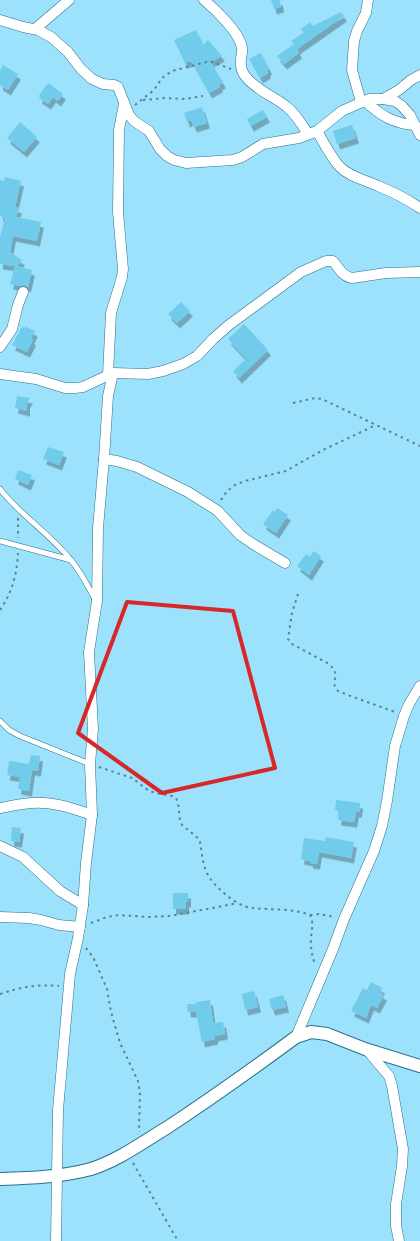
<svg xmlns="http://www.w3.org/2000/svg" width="420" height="1241" viewBox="0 0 420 1241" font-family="'PT Serif',serif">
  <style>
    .building { fill: #71cbeb; filter: url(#shadow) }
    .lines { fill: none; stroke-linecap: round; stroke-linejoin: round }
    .service-casing { stroke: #297087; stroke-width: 6 }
    .minor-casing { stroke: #297087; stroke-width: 11 }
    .tertiary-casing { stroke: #297087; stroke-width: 14 }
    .path { stroke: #568497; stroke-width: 2; stroke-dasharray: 2.5 4; stroke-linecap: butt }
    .service { stroke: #fff; stroke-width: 5 }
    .minor { stroke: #fff; stroke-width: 10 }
    .tertiary { stroke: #fff; stroke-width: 12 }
    .marked { fill: none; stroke: #d62828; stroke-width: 4; stroke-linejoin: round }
  </style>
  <defs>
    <filter id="shadow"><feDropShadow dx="3" dy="5.5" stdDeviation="0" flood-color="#0004"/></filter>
  </defs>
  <rect width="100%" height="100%" fill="#9de2fc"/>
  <g class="building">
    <polygon points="271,0 280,0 281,7 274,9"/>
    <polygon points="341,12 344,16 297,49 299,53 284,64 277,56 294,44 291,41 303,33 301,29 310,22 313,26"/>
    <polygon points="196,30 203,45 208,40 222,56 211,62 223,83 219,85 220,87 209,93 191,61 185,63 174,40"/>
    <polygon points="261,53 269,69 267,71 268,73 260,78 249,59"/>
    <polygon points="3,65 18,74 8,90 0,85 0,71"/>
    <polygon points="48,83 63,94 58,101 53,97 48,104 39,98 40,96 39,95"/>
    <polygon points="202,107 207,123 194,127 191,120 187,122 184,113"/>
    <polygon points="263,110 267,117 251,126 247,119"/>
    <polygon points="20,122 37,137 24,152 7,138"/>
    <polygon points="352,125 356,138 337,144 333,131"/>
    <polygon points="5,177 21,181 15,207 19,208 16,217 41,222 37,241 13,236 10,252 22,260 17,266 32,270 28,287 25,285 20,286 10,284 15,266 0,264 0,237 5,218 0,216 0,180 4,181"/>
    <polygon points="181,302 190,311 177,323 168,314"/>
    <polygon points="244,324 268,350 239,378 233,371 246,359 228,339"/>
    <polygon points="25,326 35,331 31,339 33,340 27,352 12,345 22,327 25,328"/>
    <polygon points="17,396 30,398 27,403 27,411 15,408"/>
    <polygon points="48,447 64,452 59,465 43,459"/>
    <polygon points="18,470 32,475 28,485 15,479"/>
    <polygon points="277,508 288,515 276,533 263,524 273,510 275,512"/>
    <polygon points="313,551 321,556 309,575 297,566 306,554 310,557"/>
    <polygon points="31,755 40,756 38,771 32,770 29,791 18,789 20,777 7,775 9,761 29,764"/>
    <polygon points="336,800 360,803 359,812 356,812 354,822 338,820 339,811 335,810"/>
    <polygon points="12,827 21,828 19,842 11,841"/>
    <polygon points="326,837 354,842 351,858 319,852 317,864 310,863 310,861 301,859 304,838 325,841"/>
    <polygon points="173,893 188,893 188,902 186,902 186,909 173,909"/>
    <polygon points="371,982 382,988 380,993 384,995 377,1008 371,1005 366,1018 351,1011 363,988 367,990"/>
    <polygon points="254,991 258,1007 245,1010 242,994"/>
    <polygon points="283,995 286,1007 272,1010 269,999"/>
    <polygon points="210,1000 213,1023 223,1022 225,1034 215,1036 215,1039 202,1042 196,1012 188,1012 187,1004 196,1004 196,1002"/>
  </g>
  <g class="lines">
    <defs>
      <g id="service">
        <path d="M 0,489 C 20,515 49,533 70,559 C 80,570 87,585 95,599"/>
        <polyline points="0,541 71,560"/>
        <polyline points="0,721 9,730 20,736 90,764"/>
      </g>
      <g id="minor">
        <path d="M 204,0 C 216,10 240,33 242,48 C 243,52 241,56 241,59 C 240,65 242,73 246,77 C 257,91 274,96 287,107 C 296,114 302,125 308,134"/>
        <polyline points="0,20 23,27 38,30 51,37 68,52 81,69 92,79 103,84 114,85 118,87 129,115 134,121 149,131 160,149 167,156 174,160 186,163 233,160 242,157 263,144 299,138 317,131 342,111 369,99 383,99 395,101 402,106 410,115 420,135"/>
        <polyline points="35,29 69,0"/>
        <polyline points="383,99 399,90 411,80 420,75"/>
        <path d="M 365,101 C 380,115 394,124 415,125"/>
        <polyline points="361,102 352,70 354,41 357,31 366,13 368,0"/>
        <path d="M 317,131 C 324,143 330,156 340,167 C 350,177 365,180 378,186 C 393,192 407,199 420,208"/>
        <polyline points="0,347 12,329 18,305 23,292"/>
        <path d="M 0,374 L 36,379 L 65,388 L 75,388 L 83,387 L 113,373 L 148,374 L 163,371 L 183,364 L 197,356 L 213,339 L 229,325 L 301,272 L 326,261 L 333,261 C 339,268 342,276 352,278 L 386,273 L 420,272"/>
        <polyline points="108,375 111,313 122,277 123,269 118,212 119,130 124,104"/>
        <polyline points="104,459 117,461 137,467 188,492 218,511 240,535 253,544 285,563"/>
        <path d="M 0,808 C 10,806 21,804 31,803 C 52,801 72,808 92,815"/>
        <polyline points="0,846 23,857 60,891 83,905"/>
        <polyline points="0,917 29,918 41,920 59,925 80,927"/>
        <polyline points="296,1037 333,949 344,919 374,851 382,826 387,801 395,746 404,716 409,704 420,686"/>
        <polyline points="367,1050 389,1076 392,1086 403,1149 402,1166 396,1204 396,1226 399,1241"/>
        <polyline points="56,1241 58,1110 70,974 78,938 83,905 86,863 92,815 90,764 93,729 89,652 97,601 98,528 104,459 108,396 113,373"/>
      </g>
      <path id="tertiary" d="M 0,1179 C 31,1178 61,1177 91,1169 C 119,1160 143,1142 168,1127 C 212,1098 254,1068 296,1037 L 311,1032 L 327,1034 L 365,1049 L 420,1066"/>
    </defs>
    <use href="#service" class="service-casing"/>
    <use href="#minor" class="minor-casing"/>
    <use href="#tertiary" class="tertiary-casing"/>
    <g class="path">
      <polyline points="143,100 166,98 185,99 203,96"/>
      <polyline points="135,105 154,90 162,78 172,71 210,61 231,69"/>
      <polyline points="293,403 315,398 322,399 420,446"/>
      <polyline points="221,500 227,491 235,485 245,481 286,471 321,451 376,425"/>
      <polyline points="18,518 18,538"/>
      <path d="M 298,594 L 292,613 L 288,639 L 292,644 L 329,664 C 341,675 332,678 335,687 C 336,691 341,692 345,694 L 395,712"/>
      <path d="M 0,610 C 12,593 17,574 18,553"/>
      <path d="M 99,767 L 132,778 L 148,790 L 155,793 L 172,796 L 176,798 L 178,803 L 180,820 L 182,825 L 199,839 L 200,842 C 202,852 202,863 207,873 C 213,886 237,907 252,908 C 271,910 292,908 310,915 C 315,923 310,935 311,944 C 311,952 313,958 315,965"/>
      <polyline points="310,915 319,914 335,917"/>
      <polyline points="91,923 107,917 119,915 148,917 170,916 238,903"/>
      <polyline points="86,948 93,957 107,989 111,1012 120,1043 138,1081 140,1092 139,1132"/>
      <path d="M 0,994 C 21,987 37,984 59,986"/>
      <polyline points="133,1163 178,1241"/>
    </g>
    <use href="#service" class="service"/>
    <use href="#minor" class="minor"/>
    <use href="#tertiary" class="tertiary"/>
  </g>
  <path class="marked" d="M 127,602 L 233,611 L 275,768 L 162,793 L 78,733 Z"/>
</svg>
